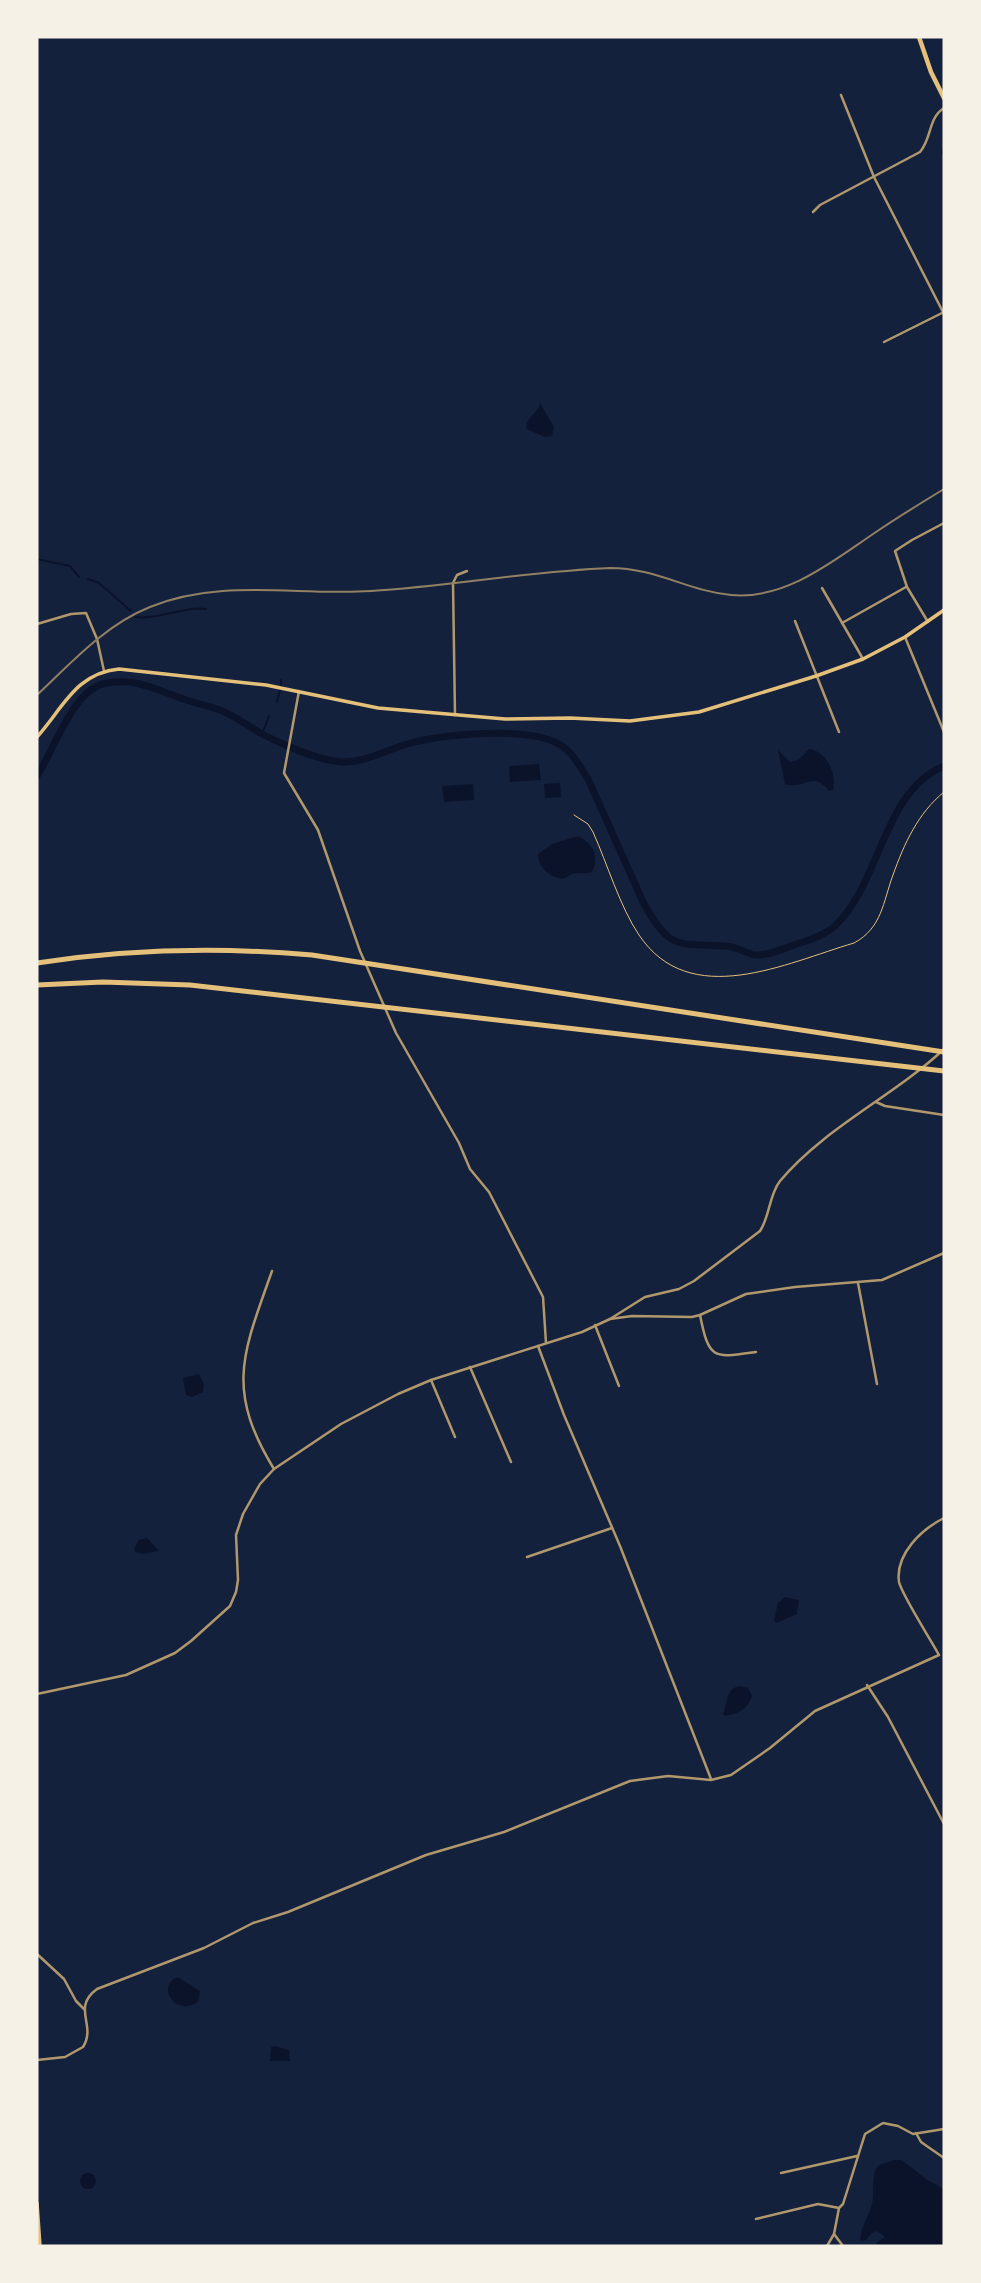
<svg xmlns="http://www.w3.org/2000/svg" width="981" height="2283" viewBox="0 0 981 2283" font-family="'Asap Condensed',sans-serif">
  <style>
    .water { fill: #0b132b }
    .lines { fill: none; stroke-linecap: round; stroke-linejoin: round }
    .stream { stroke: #0b132b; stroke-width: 2 }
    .river { stroke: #0b132b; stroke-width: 7 }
    .path { stroke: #e5c07b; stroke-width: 1 }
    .minor { stroke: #b1986c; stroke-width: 2.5 }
    .tertiary { stroke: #b1986c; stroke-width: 2.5 }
    .secondary { stroke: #e5c07b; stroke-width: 3.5 }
    .trunk { stroke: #e5c07b; stroke-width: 4.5 }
    .motorway { stroke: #e5c07b; stroke-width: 5 }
    .rail { stroke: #918062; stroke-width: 2 }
  </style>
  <rect width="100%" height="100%" fill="#14213d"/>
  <g class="water">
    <path d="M 540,403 L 554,427 L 552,436 L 545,437 L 527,429 L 526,426 C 528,416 538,413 540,403 Z"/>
    <path d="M 809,749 C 827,751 837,774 833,790 L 829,791 C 812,769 804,791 785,784 L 778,750 L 790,762 L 798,760 Z"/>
    <polygon points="539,764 541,780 510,782 509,766"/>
    <polygon points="560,783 561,797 545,798 544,784"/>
    <polygon points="473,784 474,800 444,802 442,786"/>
    <path d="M 578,836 C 593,843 600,857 592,872 C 586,874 582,873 576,873 C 570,874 570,876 565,878 C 552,881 537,866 538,854 L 552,844 Z"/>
    <polygon points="199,1374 204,1384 203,1392 192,1397 186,1395 183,1378"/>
    <polygon points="147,1538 159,1551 143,1554 135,1552 134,1549 139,1540"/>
    <polygon points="785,1597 799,1600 797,1614 776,1623 774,1620 778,1603"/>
    <path d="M 739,1686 L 748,1688 L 752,1696 C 748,1709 738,1714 725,1716 L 723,1714 C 728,1702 725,1690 739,1686 Z"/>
    <path d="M 178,1977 L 200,1991 L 198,2002 C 175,2018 155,1985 178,1977 Z"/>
    <polygon points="275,2046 289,2050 290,2061 270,2061 271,2047"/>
    <path d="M 894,2160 L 902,2160 L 926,2179 L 944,2189 L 944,2246 L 876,2246 L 877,2242 L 885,2237 L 877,2231 L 872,2233 L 866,2240 L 860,2241 C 860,2225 872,2213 873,2198 C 874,2190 871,2174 878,2166 C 882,2163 889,2162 894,2160 Z"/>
    <circle cx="88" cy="2181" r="8"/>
  </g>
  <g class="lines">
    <g class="stream">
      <polyline points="944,147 942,152 944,155"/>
      <polyline points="37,559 70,566 79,577"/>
      <polyline points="88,579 99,583 131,611"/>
      <path d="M 135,617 C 159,620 183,606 206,609"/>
      <polyline points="281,685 281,680"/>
      <polyline points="277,702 280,690"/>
      <polyline points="262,734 269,716"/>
    </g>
    <path class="river" d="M 37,776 C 54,750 72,692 103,684 C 130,677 151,687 175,696 C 190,702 205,705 220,710 C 235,716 248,726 262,734 C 283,745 318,760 341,762 C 365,763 386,750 407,744 C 443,734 527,726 559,744 C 573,752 581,768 589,781 L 643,902 C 670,951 676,943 725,946 C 736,946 745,953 755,955 C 768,956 785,948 797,944 C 809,940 825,935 835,926 C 882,881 882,792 944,766"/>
    <path class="path" d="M 574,815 L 588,824 L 593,832 C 607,863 620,907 639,935 C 690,1011 786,963 854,943 C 882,928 883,902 893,875 C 904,844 918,813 944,792"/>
    <g class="minor">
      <polyline points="841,95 874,177 944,314"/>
      <path d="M 813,212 L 820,205 L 920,152 C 932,138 928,118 944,108"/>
      <polyline points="884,342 944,312"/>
      <polyline points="822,588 863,659"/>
      <polyline points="795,621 839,732"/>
      <polyline points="928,622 907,587 895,551 912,540 944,523"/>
      <polyline points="842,623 906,587"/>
      <polyline points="37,624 71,614 86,613 97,639 104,671"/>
      <polyline points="905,637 944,732"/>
      <polyline points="455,715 453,583 457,575 467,571"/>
      <polyline points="876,1102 885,1106 944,1115"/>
      <path d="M 272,1271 C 243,1353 225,1389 274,1469"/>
      <polyline points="858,1283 877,1384"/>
      <path d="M 700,1315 C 709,1360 713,1358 756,1352"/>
      <path d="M 610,1319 L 645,1297 L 679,1289 L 694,1281 L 760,1231 C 770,1216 769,1195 780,1181 C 824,1128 894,1096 944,1049"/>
      <polyline points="595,1325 619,1386"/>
      <polyline points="538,1346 564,1415 620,1546 711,1779"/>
      <polyline points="470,1367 511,1462"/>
      <polyline points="431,1380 455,1437"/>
      <polyline points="527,1557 612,1528"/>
      <polyline points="867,1685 888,1717 944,1824"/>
      <polyline points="37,1954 64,1979 76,2001 84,2009"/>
      <path d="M 37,2060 L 65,2057 L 83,2047 C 97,2025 71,2008 97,1989 L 204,1948 L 253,1923 L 288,1912 L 426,1855 L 504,1832 L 630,1781 L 668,1776 L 711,1780 L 731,1775 L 770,1748 L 815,1711 L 939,1655 C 931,1640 902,1595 899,1582 C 895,1554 922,1529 944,1518"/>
      <polyline points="916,2133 921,2142 944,2158"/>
      <polyline points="781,2173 857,2156"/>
      <polyline points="756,2219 818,2204 839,2208"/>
      <polyline points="834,2234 843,2246"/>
      <polyline points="827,2246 834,2234 839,2208 843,2204 865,2134 883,2123 898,2126 913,2134 944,2129"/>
    </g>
    <g class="tertiary">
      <polyline points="299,691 284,773 318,830 360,951 396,1033 459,1143 470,1169 489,1192 543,1297 546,1343"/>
      <polyline points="37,1694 126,1675 175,1653 191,1641 230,1606 236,1592 238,1580 236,1535 243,1514 260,1484 274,1469 341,1424 398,1394 431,1380 582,1332 610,1319 632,1316 692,1317 700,1315 746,1294 795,1287 882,1280 944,1253"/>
    </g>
    <g class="secondary">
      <path d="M 37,737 C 63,708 76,673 119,669 L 266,685 L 378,708 L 505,719 L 570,718 L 630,721 L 699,712 L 816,676 L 863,659 L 905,637 L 944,610"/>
      <polyline points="37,2203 40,2246"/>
    </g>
    <polyline class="trunk" points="919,37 931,72 944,98"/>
    <g class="motorway">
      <path d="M 37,963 C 128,949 220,947 312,955 L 944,1052"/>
      <polyline points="37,985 103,982 190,985 944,1071"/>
    </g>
    <path class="rail" d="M 37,695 C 72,662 105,625 150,607 C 221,578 297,596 371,591 C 451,586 531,571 610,568 C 656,568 688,591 731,595 C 786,600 833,561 876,532 C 898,517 921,503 944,489"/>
  </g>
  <rect width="981" height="2283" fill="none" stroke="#f6f1e7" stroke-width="77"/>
</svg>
